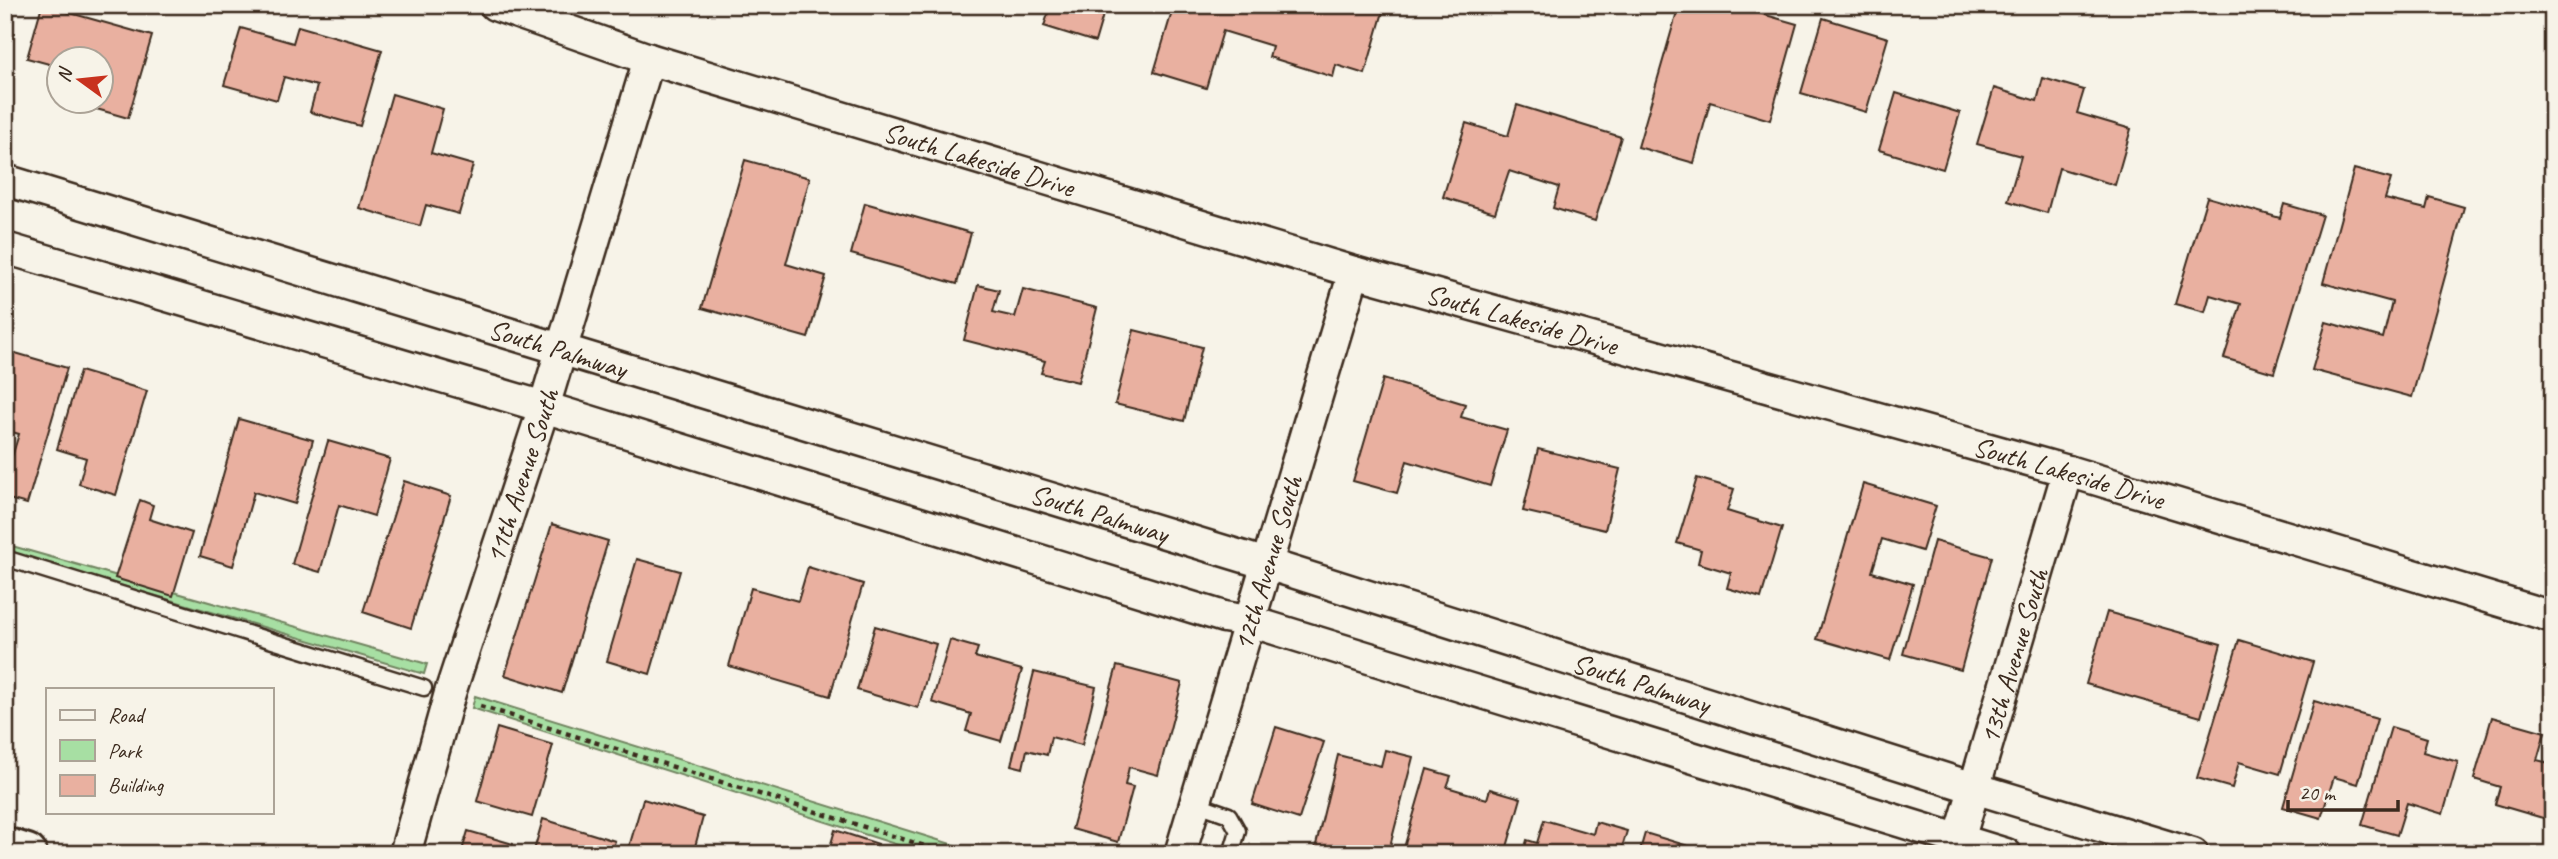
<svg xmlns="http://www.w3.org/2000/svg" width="2558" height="859" viewBox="0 0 2558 859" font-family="Caveat,sans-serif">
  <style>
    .green { fill: #a7dfa3; stroke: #718460; stroke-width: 2 }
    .building { fill: #e9b0a0; stroke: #3b2a1e; stroke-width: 2 }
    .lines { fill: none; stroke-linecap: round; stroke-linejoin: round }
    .service-casing { stroke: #3b2a1e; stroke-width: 19 }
    .minor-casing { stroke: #3b2a1e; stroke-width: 35 }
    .secondary-casing { stroke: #3b2a1e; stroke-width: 44 }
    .path { stroke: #3b2a1e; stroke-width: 4.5; stroke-dasharray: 5 5; stroke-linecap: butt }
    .service { stroke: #f7f3e8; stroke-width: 14 }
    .minor { stroke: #f7f3e8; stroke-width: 30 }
    .secondary { stroke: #f7f3e8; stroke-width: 38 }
    .labels { text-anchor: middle; stroke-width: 5; stroke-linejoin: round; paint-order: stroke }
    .street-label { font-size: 28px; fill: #3b2a1e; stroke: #f7f3e8 }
  </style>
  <rect width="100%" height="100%" fill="#f7f3e8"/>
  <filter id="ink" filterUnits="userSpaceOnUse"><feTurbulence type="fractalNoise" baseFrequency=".0143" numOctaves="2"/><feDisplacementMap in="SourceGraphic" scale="14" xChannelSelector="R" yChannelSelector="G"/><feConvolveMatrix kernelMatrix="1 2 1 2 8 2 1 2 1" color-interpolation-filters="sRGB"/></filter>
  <g filter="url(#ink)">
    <g class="green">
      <polygon points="5,544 427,664 424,674 13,554 5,552"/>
      <polygon points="475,696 983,854 926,854 472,708"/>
    </g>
    <g class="building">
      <polygon points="42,5 152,36 128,118 72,102 102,102 102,60 60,60 60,67 27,58"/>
      <polygon points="1051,5 1106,5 1095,42 1044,26"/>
      <polygon points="1174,5 1385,5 1365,74 1336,65 1333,77 1269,57 1272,46 1223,31 1206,88 1154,72"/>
      <polygon points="1679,5 1731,5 1797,24 1770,120 1710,102 1694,163 1638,147"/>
      <polygon points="1823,18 1888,38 1866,112 1801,93"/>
      <polygon points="298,26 382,50 360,126 310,112 317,86 284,77 277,100 224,85 241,28 293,43"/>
      <polygon points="2043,78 2084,90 2077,113 2131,129 2115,185 2059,168 2047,213 2008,201 2021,156 1977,144 1994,88 2037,101"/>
      <polygon points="1896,93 1960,113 1943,169 1879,150"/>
      <polygon points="392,94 443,109 431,153 473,165 459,214 426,205 420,226 359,208"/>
      <polygon points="1517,105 1621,137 1595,221 1553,208 1559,187 1509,171 1495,213 1443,197 1466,123 1508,136"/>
      <polygon points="745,160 810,178 786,264 826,276 808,338 702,308"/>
      <polygon points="2354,169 2391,179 2385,199 2426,209 2429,197 2464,207 2412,397 2312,370 2326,322 2383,338 2392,302 2323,283"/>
      <polygon points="2207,197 2280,218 2284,204 2322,215 2274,373 2224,358 2241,304 2210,295 2205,312 2175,304"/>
      <polygon points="865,203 971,233 957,284 851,254"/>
      <polygon points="978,285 999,290 993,312 1015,317 1023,289 1097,308 1078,382 1041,373 1045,361 964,340"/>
      <polygon points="1134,330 1202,347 1184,421 1115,404"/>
      <polygon points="5,350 67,368 27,504 5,498 5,479 19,434 5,430"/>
      <polygon points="80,371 147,391 116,495 79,484 86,458 57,449"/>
      <polygon points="1383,379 1465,404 1461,417 1507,430 1490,486 1407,461 1397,493 1353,481"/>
      <polygon points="239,419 313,440 295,504 254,492 233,566 200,556"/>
      <polygon points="328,441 390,459 374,516 339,505 320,572 292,564"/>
      <polygon points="1538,449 1620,469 1605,530 1523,511"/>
      <polygon points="1697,478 1734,489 1727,511 1782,528 1761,598 1727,588 1731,573 1698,563 1701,550 1677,543"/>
      <polygon points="404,481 451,496 411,628 363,612"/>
      <polygon points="1863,484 1936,506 1922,551 1882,539 1872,572 1913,584 1890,660 1817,639"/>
      <polygon points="140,500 153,505 149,519 192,533 173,596 115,578"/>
      <polygon points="552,524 608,541 562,693 505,675"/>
      <polygon points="1934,541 1992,557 1961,670 1903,654"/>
      <polygon points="637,559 680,571 650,674 607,661"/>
      <polygon points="808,567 863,584 830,696 729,666 751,588 798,601"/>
      <polygon points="2107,612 2221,644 2201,717 2086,684"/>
      <polygon points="875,626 936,644 918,708 857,690"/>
      <polygon points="950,640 978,648 975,657 1022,670 1001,741 966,731 971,714 932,702"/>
      <polygon points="2239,640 2313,662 2280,774 2239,762 2232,788 2197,778"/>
      <polygon points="1117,666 1182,683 1158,775 1129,767 1125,785 1133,787 1118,842 1072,829"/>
      <polygon points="1034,672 1096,687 1082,745 1051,737 1047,755 1027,750 1023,768 1011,765"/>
      <polygon points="2314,701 2377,719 2358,784 2334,777 2321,818 2283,807"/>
      <polygon points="2492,717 2545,732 2537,760 2553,764 2553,821 2495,804 2500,787 2474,779"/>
      <polygon points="1276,727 1324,742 1299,819 1252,804"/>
      <polygon points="2391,727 2427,738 2423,752 2458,762 2443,814 2407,803 2397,835 2362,825"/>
      <polygon points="497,728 553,745 532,817 477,801"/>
      <polygon points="1385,750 1413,757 1388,854 1336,854 1315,849 1338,755 1381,766"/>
      <polygon points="1427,769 1451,776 1447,787 1487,799 1490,789 1521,798 1505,854 1412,854 1403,851"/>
      <polygon points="643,799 703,817 693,854 627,854"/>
      <polygon points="543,819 615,841 611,854 533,854"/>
      <polygon points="1544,820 1593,834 1596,822 1627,831 1620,854 1523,854 1527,840 1537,843"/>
      <polygon points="835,830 878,844 875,854 828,854"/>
      <polygon points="468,831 513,844 510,854 461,854"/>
      <polygon points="1645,833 1715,854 1639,854"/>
    </g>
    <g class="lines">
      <defs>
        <g id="service">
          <polyline points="5,558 424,688"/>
          <polyline points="1195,803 1229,815 1238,831 1231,854"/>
        </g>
        <g id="minor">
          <path id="s1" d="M 495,5 L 649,59 L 1354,272 L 2068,471 L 2553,617"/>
          <path id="s2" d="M 5,180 L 1267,564 L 1974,788 L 2193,854"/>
          <polyline points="5,248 544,407 1224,617 1249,621 2006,854"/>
          <path id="s3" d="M 1959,840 L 2068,471"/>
          <path id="s4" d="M 405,854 L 450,693 L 544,407 L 649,59"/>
          <path id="s5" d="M 1180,854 L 1354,272"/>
        </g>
        <polyline id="secondary" points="5,847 27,854"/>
      </defs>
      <use href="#service" class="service-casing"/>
      <use href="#minor" class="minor-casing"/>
      <use href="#secondary" class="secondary-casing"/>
      <polyline class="path" points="480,706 950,854"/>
      <use href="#service" class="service"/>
      <use href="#minor" class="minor"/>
      <use href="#secondary" class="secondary"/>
    </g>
  </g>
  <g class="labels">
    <g class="street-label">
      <text dy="10" stroke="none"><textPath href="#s1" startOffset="508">South Lakeside Drive</textPath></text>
      <text dy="10" stroke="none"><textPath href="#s1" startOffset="1074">South Lakeside Drive</textPath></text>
      <text dy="10" stroke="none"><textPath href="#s2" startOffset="578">South Palmway</textPath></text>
      <text dy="10" stroke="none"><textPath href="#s1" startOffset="1642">South Lakeside Drive</textPath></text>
      <text dy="10" stroke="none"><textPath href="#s4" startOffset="396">11th Avenue South</textPath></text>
      <text dy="10" stroke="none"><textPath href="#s2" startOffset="1144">South Palmway</textPath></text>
      <text dy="10" stroke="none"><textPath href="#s5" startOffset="304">12th Avenue South</textPath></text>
      <text dy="10" stroke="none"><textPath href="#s3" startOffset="192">13th Avenue South</textPath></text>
      <text dy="10" stroke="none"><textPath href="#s2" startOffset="1712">South Palmway</textPath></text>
    </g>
  </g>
  <rect width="2558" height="859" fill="none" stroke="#f7f3e8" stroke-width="28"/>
  <rect x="14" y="14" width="2530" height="831" fill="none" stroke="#3b2a1e" stroke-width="2.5" filter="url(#ink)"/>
  <rect x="46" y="688" width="228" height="126" fill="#f7f3e8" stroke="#aca397" stroke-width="2"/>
  <rect x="60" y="710" width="35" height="10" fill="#f7f3e8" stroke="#aca397" stroke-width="2"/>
  <text x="108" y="722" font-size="21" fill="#3b2a1e">Road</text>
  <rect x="60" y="740" width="35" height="21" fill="#a7dfa3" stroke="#aca397" stroke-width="2"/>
  <text x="108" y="758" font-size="21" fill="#3b2a1e">Park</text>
  <rect x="60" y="775" width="35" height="21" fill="#e9b0a0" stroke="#aca397" stroke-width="2"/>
  <text x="108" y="792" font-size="21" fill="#3b2a1e">Building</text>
  <g transform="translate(80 80) rotate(285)"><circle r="33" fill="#f7f3e8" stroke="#aca397" stroke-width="2"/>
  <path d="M0-5L12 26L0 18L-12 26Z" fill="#c8321e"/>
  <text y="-10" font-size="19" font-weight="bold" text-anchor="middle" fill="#3b2a1e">N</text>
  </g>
  <path d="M2288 800v10h110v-10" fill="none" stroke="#3b2a1e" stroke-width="3.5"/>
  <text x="2299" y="800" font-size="21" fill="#3b2a1e" stroke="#f7f3e8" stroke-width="5" paint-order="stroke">20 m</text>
</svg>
